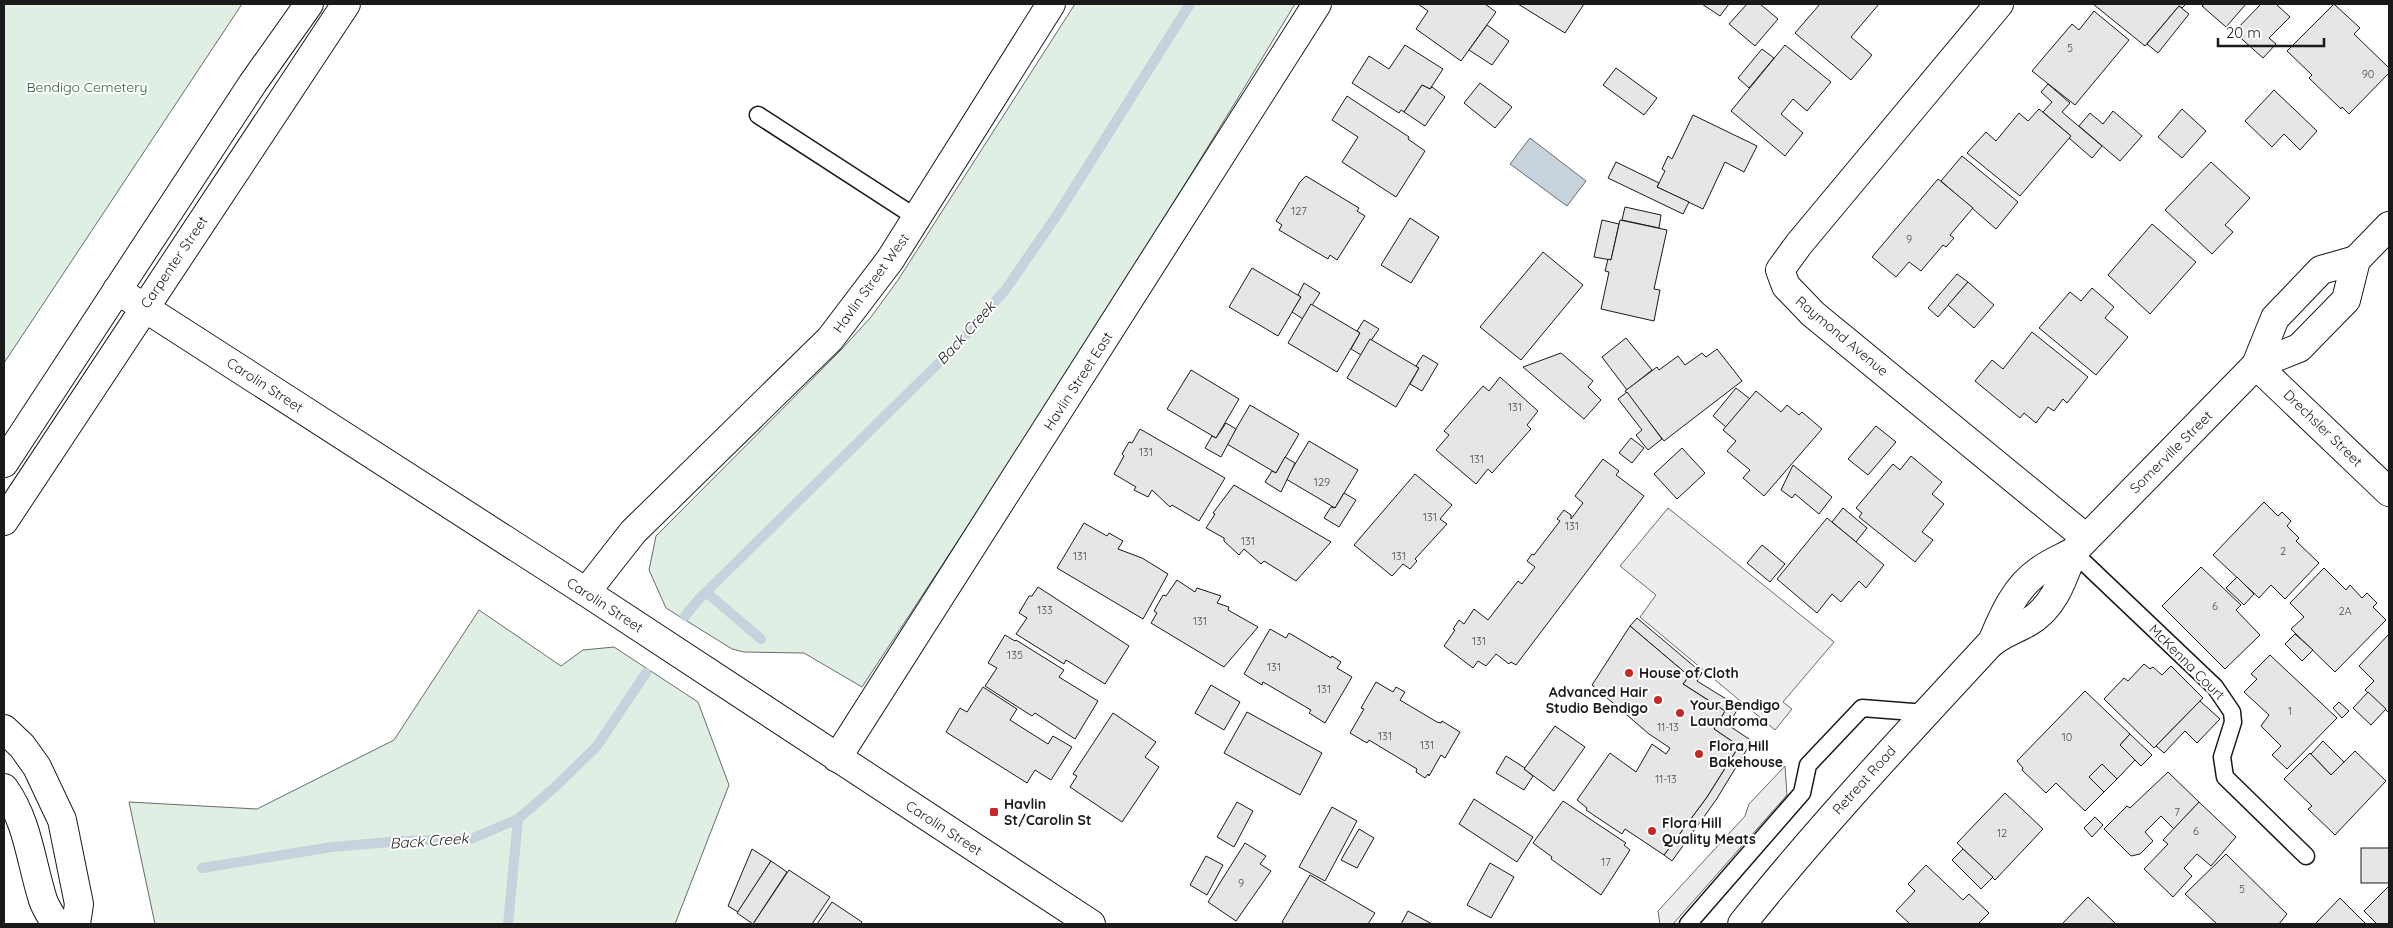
<svg xmlns="http://www.w3.org/2000/svg" width="2393" height="928" viewBox="0 0 2393 928" font-family="Quicksand,sans-serif">
  <style>
    .green { fill: #e0efe3; stroke: #6a6a6a }
    .parking { fill: #ededed; stroke: #6a6a6a }
    .water { fill: #c6d2dc; stroke: #6a6a6a }
    .lines { fill: none; stroke-linecap: round; stroke-linejoin: round }
    .stream { stroke: #c6d2dc; stroke-width: 10 }
    .building { fill: #e6e6e6; stroke: #1a1a1a }
    .service-casing { stroke: #1a1a1a; stroke-width: 19 }
    .minor-casing { stroke: #1a1a1a; stroke-width: 30 }
    .tertiary-casing { stroke: #1a1a1a; stroke-width: 30 }
    .service { stroke: #fff; stroke-width: 16 }
    .minor { stroke: #fff; stroke-width: 28 }
    .tertiary { stroke: #fff; stroke-width: 28 }
    .poi-dot { fill: #c62828; stroke: #fff; stroke-width: 2 }
    .labels { text-anchor: middle; stroke-width: 4; stroke-linejoin: round; paint-order: stroke }
    .number-label { font-size: 11px; fill: #4d4d4d }
    .park-label { font-size: 14px; fill: #2b5a34; stroke: #fff }
    .street-label { font-size: 14px; fill: #1a1a1a; stroke: #fff }
    .poi-label { font-size: 14px; font-weight: bold; fill: #1a1a1a; stroke: #fff; text-anchor: start }
    .water-label { font-size: 15px; font-style: italic; fill: #1a1a1a; stroke: #fff }
  </style>
  <rect width="100%" height="100%" fill="#fff"/>
  <g class="green">
    <polygon points="4,4 242,4 4,363"/>
    <path d="M 1075,4 L 1295,4 C 1156,235 1011,462 862,687 L 804,653 L 744,652 L 732,649 L 666,608 L 649,570 L 656,536 L 840,351 L 871,317 L 898,280 Z"/>
    <polygon points="479,610 561,666 583,650 614,647 698,702 729,785 675,924 155,924 129,802 257,809 394,740"/>
  </g>
  <g class="parking">
    <polygon points="1668,508 1834,642 1783,702 1792,709 1775,730 1640,617 1656,595 1620,566"/>
    <polygon points="1785,766 1787,795 1673,924 1660,924 1658,911 1745,816 1749,804"/>
  </g>
  <polygon class="water" points="1530,138 1586,181 1567,206 1510,164"/>
  <g class="lines">
    <g class="stream">
      <polyline points="706,592 761,639"/>
      <polyline points="685,616 700,598 956,346 1006,289 1057,215 1190,4"/>
      <polyline points="202,868 332,847 401,841 471,839 518,819 555,787 597,746 646,673"/>
      <polyline points="508,924 518,819"/>
    </g>
  </g>
  <g class="building">
    <polygon points="1418,4 1485,4 1496,12 1461,61 1416,29 1428,11"/>
    <polygon points="1518,4 1584,4 1565,33"/>
    <polygon points="1702,4 1729,4 1720,16"/>
    <polygon points="1747,4 1760,4 1778,19 1755,46 1729,24"/>
    <polygon points="1820,4 1879,4 1851,37 1872,55 1851,80 1795,33"/>
    <polygon points="2093,4 2186,4 2182,8 2179,6 2145,46"/>
    <polygon points="2205,4 2246,4 2226,27 2202,6"/>
    <polygon points="2261,4 2276,4 2290,17 2269,38 2276,44 2263,58 2234,32"/>
    <polygon points="2334,4 2360,28 2354,34 2389,68 2389,73 2349,114 2342,107 2341,109 2309,78 2312,75 2287,51"/>
    <polygon points="2179,6 2189,14 2158,53 2147,44"/>
    <polygon points="2094,11 2129,40 2075,105 2032,71 2072,24 2079,30"/>
    <polygon points="1487,25 1509,41 1492,65 1469,50"/>
    <polygon points="1405,45 1443,69 1430,89 1422,85 1404,112 1401,110 1399,113 1352,83 1369,56 1389,69"/>
    <polygon points="1785,45 1831,82 1807,111 1793,99 1781,114 1803,133 1785,156 1731,111"/>
    <polygon points="1762,49 1774,58 1749,88 1738,78"/>
    <polygon points="1616,68 1657,98 1644,115 1603,85"/>
    <polygon points="1480,83 1512,107 1495,128 1464,103"/>
    <polygon points="2048,84 2070,103 2062,112 2102,146 2092,158 2069,138 2071,136 2043,112 2052,102 2041,92"/>
    <polygon points="1422,85 1430,89 1432,87 1445,97 1425,126 1404,112"/>
    <polygon points="2274,90 2317,131 2300,150 2284,134 2272,147 2245,121"/>
    <polygon points="1347,96 1409,137 1408,139 1425,151 1396,197 1342,162 1358,137 1332,120"/>
    <polygon points="2039,109 2071,136 2020,196 1967,153 1986,132 1996,141 2019,113 2028,121"/>
    <polygon points="2182,109 2206,131 2182,158 2158,137"/>
    <polygon points="2113,111 2142,136 2120,161 2079,126 2090,113 2103,124"/>
    <polygon points="1693,115 1757,146 1744,172 1725,162 1703,209 1657,187 1665,171 1662,169 1668,156 1672,159"/>
    <polygon points="1962,156 2018,202 1996,229 1941,181"/>
    <polygon points="1616,162 1659,183 1657,187 1689,202 1683,214 1608,178"/>
    <polygon points="2211,162 2250,198 2225,225 2233,232 2212,254 2165,210"/>
    <polygon points="1306,176 1359,208 1357,211 1365,216 1337,260 1330,255 1328,259 1279,230 1282,225 1276,221 1300,182"/>
    <polygon points="1938,179 1973,208 1950,235 1954,238 1946,247 1943,245 1921,271 1909,262 1896,277 1872,257"/>
    <polygon points="1625,207 1661,215 1659,228 1622,220"/>
    <polygon points="1410,218 1439,237 1411,283 1381,265"/>
    <polygon points="1602,220 1619,224 1611,260 1594,257"/>
    <polygon points="1620,220 1667,230 1654,289 1660,290 1654,321 1601,309 1609,272 1605,271 1608,259 1611,260"/>
    <polygon points="2152,224 2196,262 2150,314 2108,275"/>
    <polygon points="1543,252 1583,285 1521,360 1480,327"/>
    <polygon points="1252,268 1301,297 1278,336 1229,307"/>
    <polygon points="1957,274 1968,282 1938,317 1928,308"/>
    <polygon points="1968,282 1994,305 1974,328 1948,305"/>
    <polygon points="1304,283 1320,293 1303,319 1292,312 1301,297 1298,295"/>
    <polygon points="2092,288 2114,307 2105,318 2128,337 2096,375 2039,328 2070,292 2081,301"/>
    <polygon points="1311,304 1360,333 1337,372 1288,343"/>
    <polygon points="1364,320 1379,329 1361,355 1351,349 1360,333 1357,331"/>
    <polygon points="2032,332 2088,377 2067,403 2063,399 2054,411 2048,407 2036,423 2024,413 2020,418 1975,381 1992,360 2003,369"/>
    <polygon points="1626,338 1652,370 1627,390 1602,357"/>
    <polygon points="1370,339 1419,368 1396,407 1347,378"/>
    <polygon points="1717,349 1742,381 1664,441 1625,391 1657,367 1659,370 1678,356 1685,365 1702,353 1706,357"/>
    <polygon points="1561,353 1593,381 1588,387 1601,400 1584,419 1523,367"/>
    <polygon points="1423,355 1438,364 1422,391 1410,384 1419,368 1416,366"/>
    <polygon points="1191,370 1239,399 1216,438 1167,409"/>
    <polygon points="1500,377 1538,411 1527,425 1531,429 1492,473 1488,469 1476,484 1436,450 1449,435 1444,431 1483,386 1489,391"/>
    <polygon points="1736,388 1750,399 1726,427 1713,416"/>
    <polygon points="1756,391 1781,412 1787,405 1799,415 1802,412 1822,429 1764,496 1743,478 1750,470 1727,451 1736,441 1723,430"/>
    <polygon points="1627,392 1662,439 1648,450 1636,435 1642,430 1618,399"/>
    <polygon points="1250,405 1299,434 1276,473 1227,444"/>
    <polygon points="1226,423 1236,429 1221,457 1205,448 1212,436 1216,438"/>
    <polygon points="1876,426 1896,442 1868,475 1848,459"/>
    <polygon points="1140,429 1225,478 1199,521 1172,505 1170,507 1152,490 1148,497 1134,490 1136,487 1114,474 1124,456 1122,454 1129,442 1132,443"/>
    <polygon points="1631,438 1644,448 1632,463 1619,453"/>
    <polygon points="1309,441 1358,470 1335,508 1286,479"/>
    <polygon points="1682,448 1705,473 1677,499 1654,474"/>
    <polygon points="1911,456 1942,482 1932,494 1944,504 1922,532 1933,540 1915,562 1859,517 1862,513 1856,508 1893,464 1900,470"/>
    <polygon points="1285,457 1295,463 1281,492 1265,482 1272,471 1276,473"/>
    <polygon points="1603,459 1619,471 1616,475 1644,496 1516,665 1511,662 1509,664 1496,654 1486,666 1478,661 1473,668 1444,646 1455,630 1453,629 1459,620 1464,624 1474,609 1488,620 1518,581 1522,584 1535,567 1527,561 1532,554 1534,555 1560,521 1557,519 1564,510 1571,515 1571,519 1583,503 1575,496"/>
    <polygon points="1793,465 1832,497 1819,514 1795,494 1792,498 1781,490"/>
    <polygon points="1415,474 1452,505 1440,519 1447,524 1415,559 1417,561 1410,569 1403,564 1392,576 1354,545"/>
    <polygon points="1234,485 1331,542 1296,581 1264,561 1261,564 1244,549 1239,555 1224,541 1224,538 1206,528 1215,514 1213,513"/>
    <polygon points="1344,493 1356,500 1339,527 1324,518 1331,507 1335,508"/>
    <polygon points="2264,502 2278,516 2282,512 2291,521 2287,526 2299,538 2296,541 2319,563 2285,599 2271,585 2259,598 2213,555"/>
    <polygon points="1843,508 1867,528 1856,542 1832,522"/>
    <polygon points="1827,518 1884,565 1866,588 1859,581 1841,602 1832,594 1817,613 1777,579"/>
    <polygon points="1084,523 1107,536 1109,533 1123,541 1118,549 1142,558 1168,574 1143,619 1057,568"/>
    <polygon points="1762,545 1785,564 1770,582 1747,563"/>
    <polygon points="2201,567 2241,605 2236,610 2260,635 2225,669 2162,606"/>
    <polygon points="2324,568 2346,590 2350,585 2362,598 2367,593 2377,603 2373,607 2386,620 2335,672 2291,629 2304,617 2290,603"/>
    <polygon points="2237,577 2254,594 2244,605 2226,588"/>
    <polygon points="1177,580 1195,592 1197,588 1221,596 1217,603 1229,607 1228,610 1258,627 1224,667 1151,623 1157,613 1154,611 1163,595 1166,596"/>
    <polygon points="1038,587 1129,646 1105,684 1066,660 1064,664 1016,634 1027,618 1019,613 1029,596 1032,596"/>
    <polygon points="1637,618 1702,673 1697,681 1739,707 1728,725 1752,741 1716,800 1672,861 1664,855 1707,797 1739,746 1714,729 1725,711 1683,684 1689,676 1630,626"/>
    <polygon points="1630,626 1689,676 1683,684 1725,711 1714,729 1739,746 1707,797 1664,855 1625,829 1622,834 1586,810 1587,808 1577,800 1610,753 1636,772 1652,744 1666,754 1670,748 1649,734 1592,685"/>
    <polygon points="1270,629 1286,638 1289,633 1331,658 1332,656 1341,662 1337,668 1352,677 1325,723 1309,713 1311,710 1263,682 1262,685 1244,674"/>
    <polygon points="2295,634 2313,650 2302,661 2285,644"/>
    <polygon points="2389,634 2389,713 2365,690 2374,681 2359,666"/>
    <polygon points="1005,635 1015,641 1016,640 1064,670 1059,677 1098,701 1075,739 1035,713 1032,716 985,686 997,668 988,663"/>
    <polygon points="2270,655 2337,718 2287,769 2272,755 2281,746 2261,726 2269,715 2244,692 2257,679 2251,674"/>
    <polygon points="2144,664 2150,669 2153,667 2162,675 2171,666 2203,698 2154,748 2104,699 2124,678 2128,681"/>
    <polygon points="1376,682 1393,692 1396,687 1405,692 1400,700 1437,722 1441,723 1442,721 1460,732 1445,758 1441,755 1429,776 1428,774 1425,778 1416,772 1417,769 1369,740 1367,743 1350,733 1364,709 1361,708"/>
    <polygon points="1211,685 1240,702 1224,730 1195,713"/>
    <polygon points="983,687 1017,709 1010,720 1048,744 1053,736 1072,747 1051,780 1035,770 1027,783 946,732 960,708 967,712"/>
    <polygon points="2085,691 2130,734 2120,745 2135,760 2117,779 2102,764 2089,777 2104,792 2085,811 2056,783 2046,793 2022,770 2023,768 2017,761"/>
    <polygon points="2368,692 2386,709 2371,725 2353,708"/>
    <polygon points="2200,701 2220,719 2197,743 2185,731 2164,753 2156,746"/>
    <polygon points="2339,702 2349,711 2342,718 2333,708"/>
    <polygon points="1247,712 1322,753 1300,795 1224,753"/>
    <polygon points="1113,713 1156,742 1145,757 1159,767 1122,822 1070,787 1077,776 1073,774"/>
    <polygon points="1555,726 1585,747 1554,791 1524,769"/>
    <polygon points="2130,734 2152,755 2141,766 2120,745"/>
    <polygon points="2323,741 2344,762 2331,775 2311,754"/>
    <polygon points="2355,751 2386,781 2335,835 2308,809 2312,806 2284,779 2310,753 2331,775"/>
    <polygon points="1506,756 1525,768 1524,769 1533,776 1524,790 1496,773"/>
    <polygon points="2102,764 2117,779 2104,792 2089,777"/>
    <polygon points="2168,772 2199,802 2174,829 2161,816 2145,832 2153,841 2140,854 2131,856 2104,829 2127,806 2130,808"/>
    <polygon points="2005,793 2043,829 1995,880 1957,843"/>
    <polygon points="1474,799 1533,837 1517,862 1459,824"/>
    <polygon points="1563,801 1626,843 1624,845 1630,850 1601,895 1551,859 1552,857 1533,843"/>
    <polygon points="1237,802 1253,811 1234,847 1217,837"/>
    <polygon points="2199,802 2236,837 2211,866 2197,854 2184,868 2192,876 2173,897 2144,869 2168,844 2163,840"/>
    <polygon points="1332,807 1357,821 1325,881 1299,867"/>
    <polygon points="2095,817 2103,825 2092,837 2084,828"/>
    <polygon points="1359,829 1374,838 1357,868 1341,860"/>
    <polygon points="1245,843 1266,856 1260,864 1271,871 1236,921 1208,902"/>
    <rect x="2361" y="848" width="28" height="35"/>
    <polygon points="752,849 771,861 738,912 728,906"/>
    <polygon points="1963,849 1993,877 1981,889 1952,860"/>
    <polygon points="2226,854 2287,914 2279,924 2217,924 2185,894"/>
    <polygon points="1206,856 1223,865 1207,895 1190,885"/>
    <polygon points="771,861 787,872 753,924 737,913"/>
    <polygon points="1490,863 1514,877 1491,918 1467,905"/>
    <polygon points="1926,865 1963,900 1969,894 1989,913 1978,924 1910,924 1896,911 1915,891 1908,884"/>
    <polygon points="789,870 830,897 812,924 753,924"/>
    <polygon points="1310,875 1375,913 1368,924 1285,924 1282,922"/>
    <polygon points="2389,886 2389,924 2377,924 2364,911"/>
    <polygon points="2088,897 2116,924 2062,924"/>
    <polygon points="2340,898 2366,924 2315,924"/>
    <polygon points="832,902 862,922 861,924 817,924"/>
    <polygon points="1408,911 1432,924 1401,924"/>
  </g>
  <g class="lines">
    <defs>
      <g id="service">
        <polyline points="758,115 917,218"/>
        <polyline points="2073,552 2215,687 2232,712 2233,722 2222,757 2225,777 2306,856"/>
        <polyline points="1688,924 1802,793 1808,765 1862,708 1926,713"/>
      </g>
      <g id="minor">
        <polyline points="1999,4 1799,244 1780,270 1786,286 1813,314 2086,538"/>
        <polyline points="2256,365 2389,492"/>
        <polyline points="586,592 633,532 830,339 890,260 1051,4"/>
        <polyline points="837,758 1317,4"/>
      </g>
      <g id="tertiary">
        <polyline points="117,290 586,592 1091,924"/>
        <polyline points="2256,365 2299,348 2346,300 2356,260 2389,226"/>
        <polyline points="4,463 253,83 309,4"/>
        <polyline points="4,521 346,4"/>
        <path d="M 1992,642 C 2003,616 2015,587 2039,571 C 2049,563 2062,558 2073,552 L 2256,365 L 2275,318 L 2321,270 L 2356,260"/>
        <polyline points="4,729 22,746 37,767 62,820 79,904 76,924"/>
        <path d="M 4,788 C 28,821 31,863 43,900 C 46,909 52,917 56,924"/>
        <path d="M 1742,924 C 1819,827 1904,737 1988,646 C 1998,635 2015,630 2027,623 C 2054,608 2063,579 2073,552"/>
      </g>
    </defs>
    <use href="#service" class="service-casing"/>
    <use href="#minor" class="minor-casing"/>
    <use href="#tertiary" class="tertiary-casing"/>
    <use href="#service" class="service"/>
    <use href="#minor" class="minor"/>
    <use href="#tertiary" class="tertiary"/>
  </g>
  <g class="poi-dot">
    <circle cx="1629" cy="673" r="5"/>
    <circle cx="1658" cy="700" r="5"/>
    <circle cx="1680" cy="713" r="5"/>
    <circle cx="1699" cy="754" r="5"/>
    <rect x="989" y="807" width="10" height="10" rx="2.5"/>
    <circle cx="1652" cy="831" r="5"/>
  </g>
  <g class="labels">
    <g class="number-label">
      <text x="2070" y="52">5</text>
      <text x="2368" y="78">90</text>
      <text x="1299" y="215">127</text>
      <text x="1909" y="243">9</text>
      <text x="1515" y="411">131</text>
      <text x="1146" y="456">131</text>
      <text x="1477" y="463">131</text>
      <text x="1322" y="486">129</text>
      <text x="1430" y="521">131</text>
      <text x="1572" y="530">131</text>
      <text x="1248" y="545">131</text>
      <text x="2283" y="555">2</text>
      <text x="1080" y="560">131</text>
      <text x="1399" y="560">131</text>
      <text x="2215" y="610">6</text>
      <text x="1045" y="614">133</text>
      <text x="2345" y="615">2A</text>
      <text x="1200" y="625">131</text>
      <text x="1479" y="645">131</text>
      <text x="1015" y="659">135</text>
      <text x="1274" y="671">131</text>
      <text x="1324" y="693">131</text>
      <text x="2290" y="715">1</text>
      <text x="1668" y="731">11-13</text>
      <text x="1385" y="740">131</text>
      <text x="2067" y="741">10</text>
      <text x="1427" y="749">131</text>
      <text x="1666" y="783">11-13</text>
      <text x="2177" y="816">7</text>
      <text x="2196" y="835">6</text>
      <text x="2002" y="837">12</text>
      <text x="1606" y="866">17</text>
      <text x="1241" y="887">9</text>
      <text x="2242" y="893">5</text>
    </g>
    <g class="park-label">
      <text x="87" y="92">Bendigo Cemetery</text>
    </g>
    <g class="street-label">
      <text transform="translate(174 262) rotate(-56)" y="5">Carpenter Street</text>
      <text transform="translate(871 283) rotate(-54)" y="5">Havlin Street West</text>
      <text transform="translate(1842 336) rotate(40)" y="5">Raymond Avenue</text>
      <text transform="translate(1078 381) rotate(-57)" y="5">Havlin Street East</text>
      <text transform="translate(265 385) rotate(33)" y="5">Carolin Street</text>
      <text transform="translate(2323 428) rotate(44)" y="5">Drechsler Street</text>
      <text transform="translate(2171 452) rotate(-45)" y="5">Somerville Street</text>
      <text transform="translate(605 605) rotate(33)" y="5">Carolin Street</text>
      <text transform="translate(2187 662) rotate(45)" y="5">McKenna Court</text>
      <text transform="translate(1864 780) rotate(-48)" y="5">Retreat Road</text>
      <text transform="translate(944 828) rotate(33)" y="5">Carolin Street</text>
    </g>
    <g class="poi-label">
      <text x="1639" y="678">House of Cloth</text>
      <text x="1648" y="697" text-anchor="end">Advanced Hair<tspan x="1648" dy="16">Studio Bendigo</tspan></text>
      <text x="1690" y="710">Your Bendigo<tspan x="1690" dy="16">Laundroma</tspan></text>
      <text x="1709" y="751">Flora Hill<tspan x="1709" dy="16">Bakehouse</tspan></text>
      <text x="1004" y="809">Havlin<tspan x="1004" dy="16">St/Carolin St</tspan></text>
      <text x="1662" y="828">Flora Hill<tspan x="1662" dy="16">Quality Meats</tspan></text>
    </g>
    <g class="water-label">
      <text transform="translate(966 333) rotate(-48)" y="5">Back Creek</text>
      <text transform="translate(429 841) rotate(-4)" y="5">Back Creek</text>
    </g>
  </g>
  <rect width="2393" height="928" fill="none" stroke="#1a1a1a" stroke-width="10"/>
  <path d="M2218 38v8h106v-8" fill="none" stroke="#1a1a1a" stroke-width="2.5"/>
  <text x="2226" y="38" font-size="15" fill="#1a1a1a" stroke="#ffffff" stroke-width="4" paint-order="stroke">20 m</text>
</svg>
